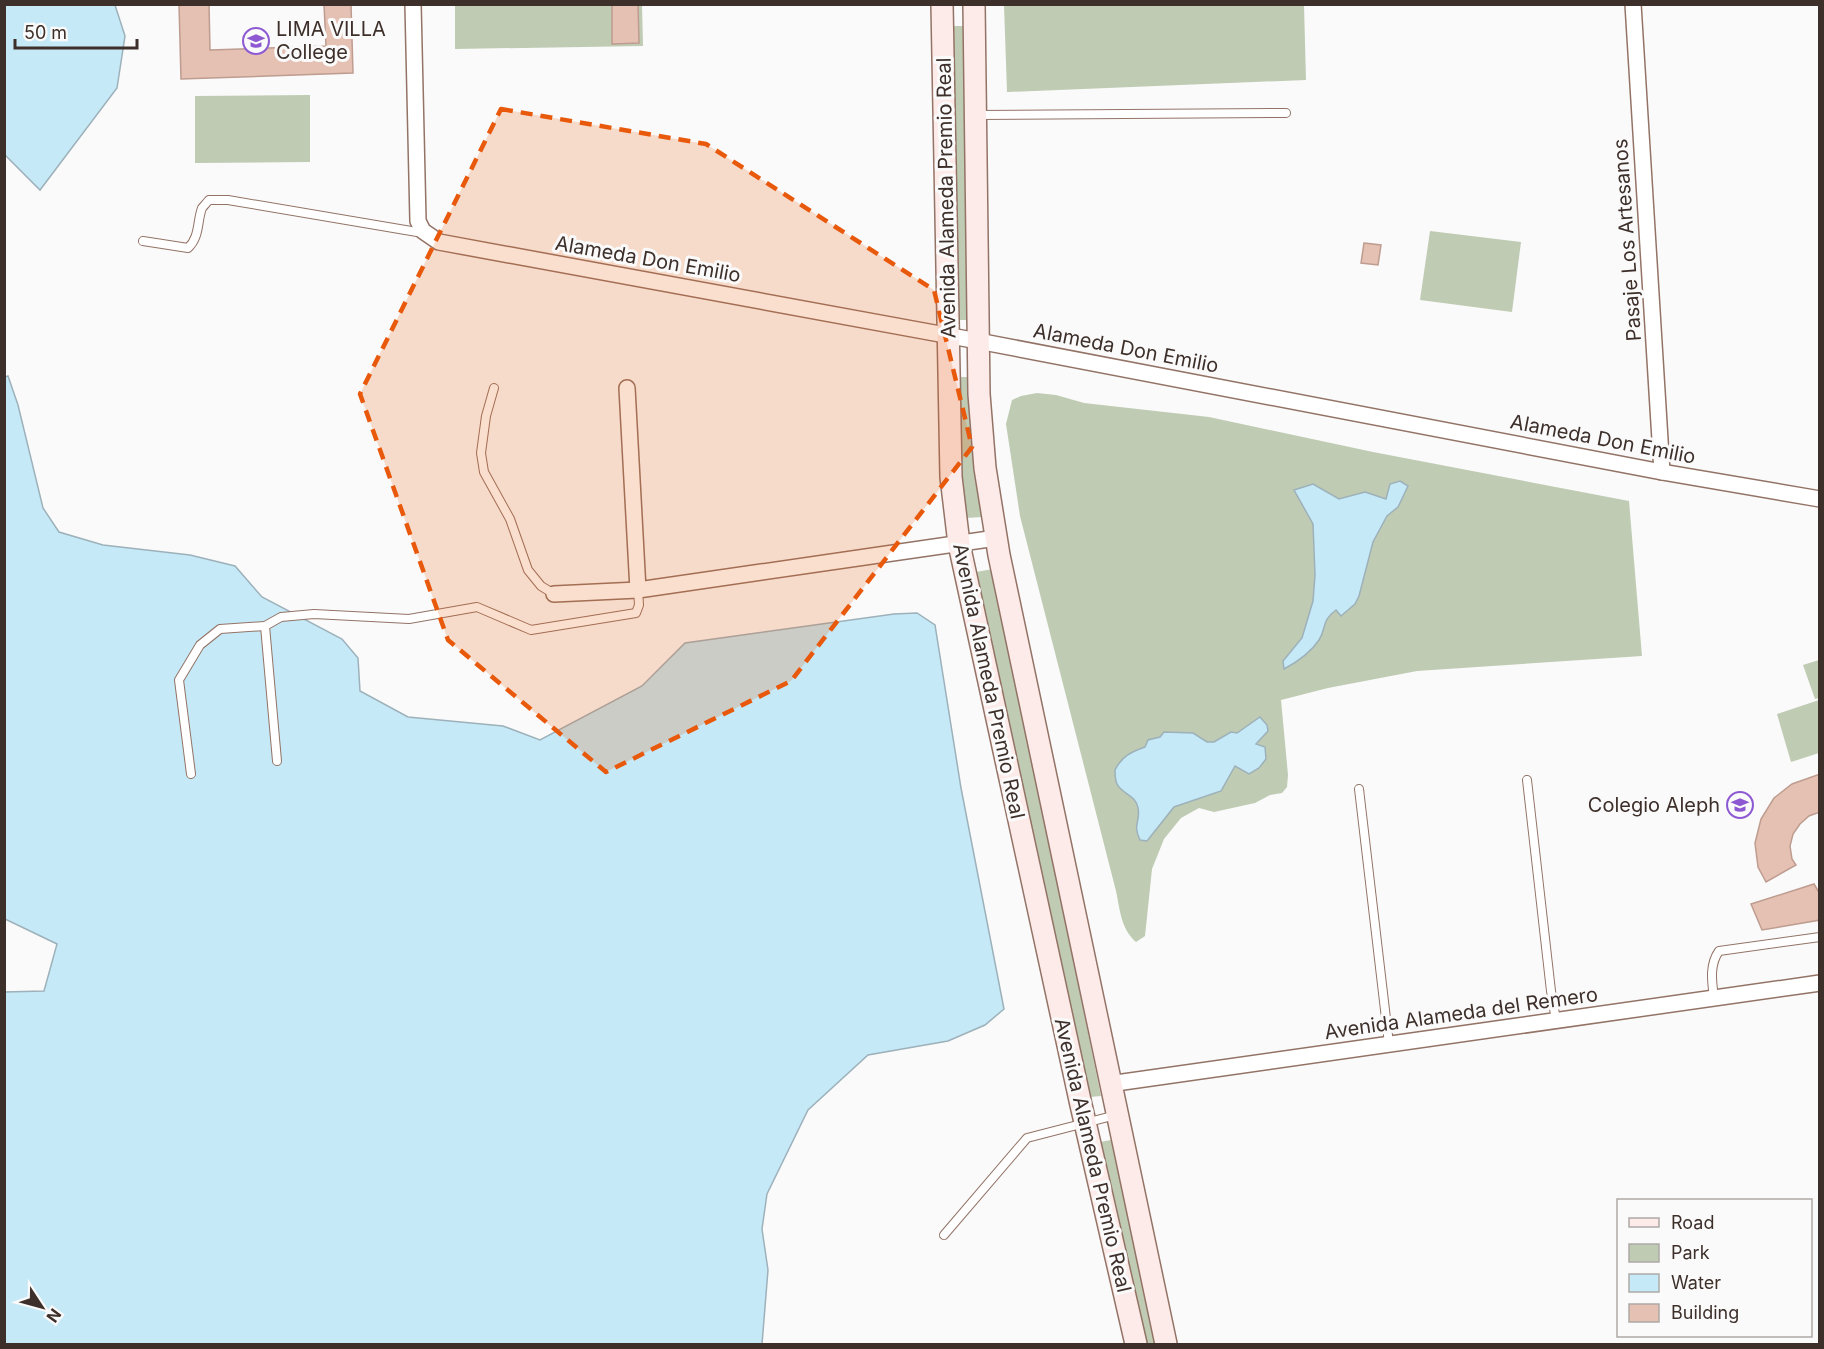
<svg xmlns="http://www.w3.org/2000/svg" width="1824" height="1349" viewBox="0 0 1824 1349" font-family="Inter,sans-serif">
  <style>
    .green { fill: #bfcbb3 }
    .water { fill: #c6e9f7; stroke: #9db1ba; stroke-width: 1.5 }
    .building { fill: #e4c1b3; stroke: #be9c8f; stroke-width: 1.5 }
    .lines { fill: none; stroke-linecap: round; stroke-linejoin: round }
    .lane-casing { stroke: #937366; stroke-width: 10 }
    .street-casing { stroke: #937366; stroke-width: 18 }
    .secondary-casing { stroke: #937366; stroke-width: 24 }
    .lane { stroke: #fff; stroke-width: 8 }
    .street { stroke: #fff; stroke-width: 15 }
    .secondary { stroke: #fdebe9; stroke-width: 21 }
    .marked { fill: #e8590c; fill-opacity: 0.2; stroke: #e8590c; stroke-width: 4.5; stroke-dasharray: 12 8; stroke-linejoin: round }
    .labels { text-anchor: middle; stroke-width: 6; stroke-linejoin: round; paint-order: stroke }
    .poi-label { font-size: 20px; fill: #3d2f2a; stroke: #fafafa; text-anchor: start }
    .street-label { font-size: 20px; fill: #3d2f2a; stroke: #fafafa }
  </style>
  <rect width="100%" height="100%" fill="#fafafa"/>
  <g class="green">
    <polygon points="455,5 642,5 643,46 455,49"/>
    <polygon points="1004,5 1304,5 1306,80 1007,92"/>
    <polygon points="950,26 965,26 971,320 956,320"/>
    <polygon points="310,95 310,162 195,163 195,96"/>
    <polygon points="1430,231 1521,242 1512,312 1420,300"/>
    <polygon points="958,377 970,377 982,517 966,518 961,469"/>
    <path d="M 1037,393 L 1056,395 L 1084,403 L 1209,417 L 1373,452 L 1629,501 L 1642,656 L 1417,671 L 1328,688 L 1281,700 L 1288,775 L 1287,787 L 1282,793 L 1270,795 L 1255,803 L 1214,812 L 1199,808 L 1181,818 L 1164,839 L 1152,869 L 1145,936 L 1136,942 C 1121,929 1120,910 1116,891 L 1020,516 L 1006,424 L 1012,400 L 1021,396 Z"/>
    <polygon points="993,569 1101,1096 1090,1097 1064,974 1025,806 976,572"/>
    <polygon points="1819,660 1819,698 1815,699 1803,665"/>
    <polygon points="1819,700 1819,753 1791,762 1777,714"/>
    <polygon points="1111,1140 1156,1344 1145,1344 1100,1142"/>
  </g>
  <g class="water">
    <polygon points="4,5 115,5 125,36 117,88 40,190 5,155"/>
    <polygon points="8,376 18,405 43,508 59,532 103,545 190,555 235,566 262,597 342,639 358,658 360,691 408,717 503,726 540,740 642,686 685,643 894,614 917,613 935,625 961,788 1004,1009 985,1025 948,1041 868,1055 808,1110 767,1194 762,1229 768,1270 762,1344 5,1344 4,992 44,991 57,944 5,919 5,377"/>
    <path d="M 1400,481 L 1408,486 L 1398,507 L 1387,516 L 1373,542 L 1359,596 L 1355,604 L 1341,616 L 1336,610 C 1321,621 1327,627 1319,640 C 1311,652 1297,662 1284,669 L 1283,661 L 1302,638 L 1313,601 L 1315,575 L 1313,524 L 1294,490 L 1313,484 L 1339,499 L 1365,492 L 1386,499 L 1390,484 Z"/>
    <path d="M 1260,717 L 1267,725 L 1268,731 L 1256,744 L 1265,747 L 1266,759 L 1259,768 L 1249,774 L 1235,766 L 1221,791 L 1174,807 L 1147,841 L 1140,840 C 1132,824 1141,821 1138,808 C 1136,795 1122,794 1117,784 C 1115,780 1115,774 1115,770 C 1122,756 1131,752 1145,747 L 1148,740 L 1160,737 L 1164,732 L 1193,733 L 1207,742 L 1214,742 L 1231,732 L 1237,733 Z"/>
  </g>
  <g class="building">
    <polygon points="179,4 209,4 210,50 326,46 324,4 351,4 353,73 181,79"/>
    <polygon points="612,4 638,4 639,43 612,44"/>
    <polygon points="1364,243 1381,245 1378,265 1361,263"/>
    <polygon points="1820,774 1820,812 1809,816 1800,824 1793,834 1790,846 1792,859 1796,865 1766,882 1758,867 1755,843 1761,819 1774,798 1792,784"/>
    <polygon points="1814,884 1820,894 1820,920 1762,930 1751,904"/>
  </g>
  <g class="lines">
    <defs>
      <g id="lane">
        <polyline points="977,115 1286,113"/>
        <path d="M 143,241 L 188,248 C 200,237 197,221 202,208 C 203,207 208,201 209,200 L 228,200 L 423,233"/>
        <polyline points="494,388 486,416 481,453 484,472 510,519 528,570 541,586 554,594"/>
        <polyline points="277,761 265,626 281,617 314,614 409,619 477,607 531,630 636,613 639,605 638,590"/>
        <polyline points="191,774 179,680 200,645 220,629 265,626"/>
        <polyline points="1527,780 1551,991 1556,1020"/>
        <polyline points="1359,789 1389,1044"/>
        <path d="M 1714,998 C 1712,982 1709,965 1719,951 L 1820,937"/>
        <polyline points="944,1235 1027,1138 1116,1115"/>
      </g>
      <g id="street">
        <polyline points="413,4 418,221 423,231 439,242 978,341 1662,472 1820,499"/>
        <polyline points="1633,4 1662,472"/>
        <polyline points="627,388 638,590"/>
        <polyline points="554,594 638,590 996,538"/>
        <polyline points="1109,1084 1820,983"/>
      </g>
      <g id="secondary">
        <polyline points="942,4 951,477 959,544 1081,1105 1136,1344"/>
        <polyline points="974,4 979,394 985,468 999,555 1166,1344"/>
      </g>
    </defs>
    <use href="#lane" class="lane-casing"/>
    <use href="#street" class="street-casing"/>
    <use href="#secondary" class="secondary-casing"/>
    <use href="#lane" class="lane"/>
    <use href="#street" class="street"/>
    <use href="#secondary" class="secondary"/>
  </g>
  <path class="marked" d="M 501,109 L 706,144 L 934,290 L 972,447 L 791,681 L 606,772 L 448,640 L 360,394 Z"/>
  <defs>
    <symbol id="school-ring" viewBox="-11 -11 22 22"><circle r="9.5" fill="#fafafa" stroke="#8d59d2" stroke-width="1.5"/><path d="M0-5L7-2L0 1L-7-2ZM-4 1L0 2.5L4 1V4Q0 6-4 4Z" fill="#8d59d2"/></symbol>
  </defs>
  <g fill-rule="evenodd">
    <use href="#school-ring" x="241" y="26" width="30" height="30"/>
    <use href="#school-ring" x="1725" y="790" width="30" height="30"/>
  </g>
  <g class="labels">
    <g class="poi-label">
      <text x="276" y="36">LIMA VILLA<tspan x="276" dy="23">College</tspan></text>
      <text x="1720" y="812" text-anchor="end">Colegio Aleph</text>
    </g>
    <g class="street-label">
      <text transform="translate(946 198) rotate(-91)" y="7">Avenida Alameda Premio Real</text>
      <text transform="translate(1627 240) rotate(-94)" y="7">Pasaje Los Artesanos</text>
      <text transform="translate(648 259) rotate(10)" y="7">Alameda Don Emilio</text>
      <text transform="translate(1126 348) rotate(11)" y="7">Alameda Don Emilio</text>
      <text transform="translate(1603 439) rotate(11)" y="7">Alameda Don Emilio</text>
      <text transform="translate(989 681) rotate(78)" y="7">Avenida Alameda Premio Real</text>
      <text transform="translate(1461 1013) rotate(-8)" y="7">Avenida Alameda del Remero</text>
      <text transform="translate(1093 1155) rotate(77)" y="7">Avenida Alameda Premio Real</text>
    </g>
  </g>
  <rect width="1824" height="1349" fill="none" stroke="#3d2f2a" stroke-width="12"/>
  <rect x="1617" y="1199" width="195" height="138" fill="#fafafa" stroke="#aea9a7" stroke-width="1.5"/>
  <rect x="1629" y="1218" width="30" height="9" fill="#fdebe9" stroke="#aea9a7" stroke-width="1.5"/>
  <text x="1671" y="1229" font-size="18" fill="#3d2f2a">Road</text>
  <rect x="1629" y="1244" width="30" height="18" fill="#bfcbb3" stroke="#aea9a7" stroke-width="1.5"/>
  <text x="1671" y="1259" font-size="18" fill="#3d2f2a">Park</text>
  <rect x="1629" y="1274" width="30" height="18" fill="#c6e9f7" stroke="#aea9a7" stroke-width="1.5"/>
  <text x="1671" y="1289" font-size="18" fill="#3d2f2a">Water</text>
  <rect x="1629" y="1304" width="30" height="18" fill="#e4c1b3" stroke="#aea9a7" stroke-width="1.5"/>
  <text x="1671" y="1319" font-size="18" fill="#3d2f2a">Building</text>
  <g transform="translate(42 1307) rotate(126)" stroke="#fafafa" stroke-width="4.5" paint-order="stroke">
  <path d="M0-4.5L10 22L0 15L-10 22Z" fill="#3d2f2a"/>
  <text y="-9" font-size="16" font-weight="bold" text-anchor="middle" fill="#3d2f2a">N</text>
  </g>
  <path d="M15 39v9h122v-9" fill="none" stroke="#3d2f2a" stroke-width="3"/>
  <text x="24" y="39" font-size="18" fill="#3d2f2a" stroke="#fafafa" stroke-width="4.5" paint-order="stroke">50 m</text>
</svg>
